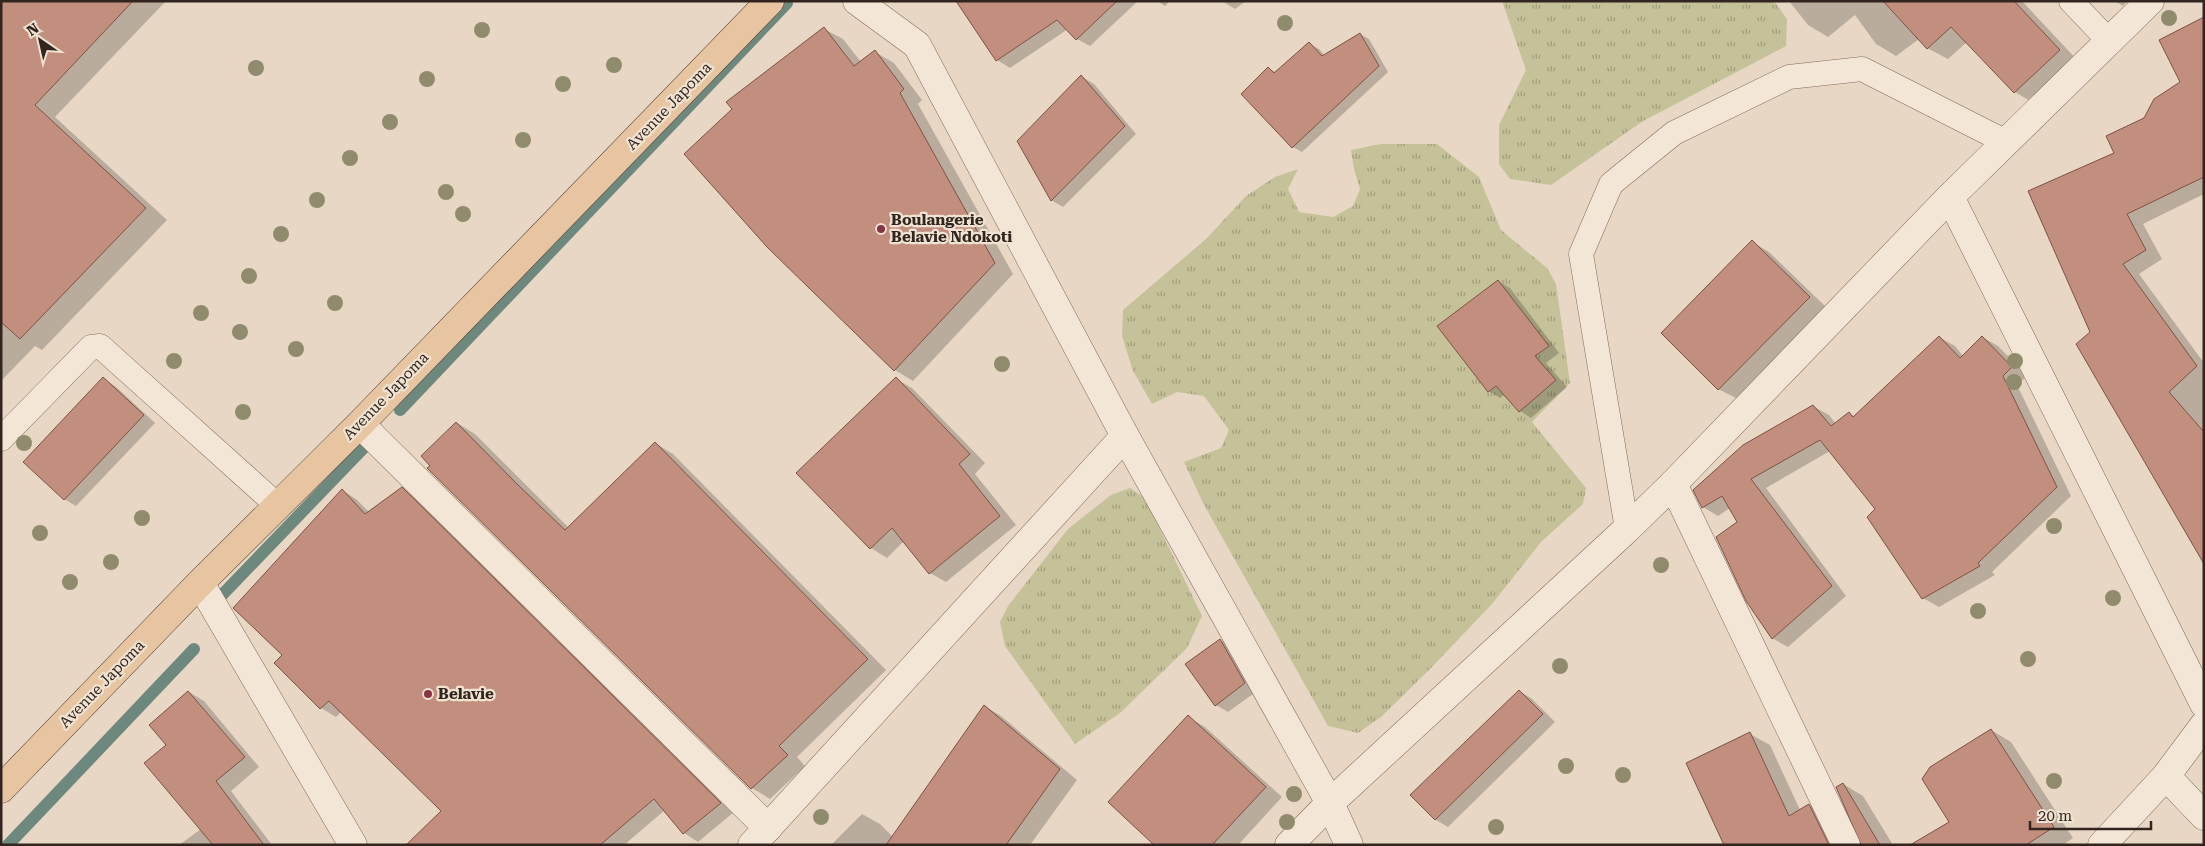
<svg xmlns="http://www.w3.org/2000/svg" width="2205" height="846" viewBox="0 0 2205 846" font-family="'Roboto Serif',serif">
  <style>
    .grass { fill: url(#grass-tufts) }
    .shadow { fill: #0003 }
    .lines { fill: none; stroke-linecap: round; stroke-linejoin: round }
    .stream { stroke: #6d887d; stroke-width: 12 }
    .building { fill: #c28f7e; stroke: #7c5245 }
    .lane-casing { stroke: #806a5c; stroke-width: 25 }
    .street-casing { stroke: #806a5c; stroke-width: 29 }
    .primary-casing { stroke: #4e3930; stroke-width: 29 }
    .lane { stroke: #f4e6d6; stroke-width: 24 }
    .street { stroke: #f4e6d6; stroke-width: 28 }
    .primary { stroke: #e7c5a0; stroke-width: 28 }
    .tree { fill: #918b6e }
    .poi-dot { fill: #883442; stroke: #f0e3d2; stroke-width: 2 }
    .labels { text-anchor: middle; stroke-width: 4.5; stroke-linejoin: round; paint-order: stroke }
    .street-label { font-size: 15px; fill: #32251f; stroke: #f0e3d2 }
    .poi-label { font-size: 15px; font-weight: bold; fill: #32251f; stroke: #f0e3d2; text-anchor: start }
  </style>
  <defs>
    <pattern id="grass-tufts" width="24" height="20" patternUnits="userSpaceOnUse" patternTransform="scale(1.25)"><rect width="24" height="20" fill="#c5c299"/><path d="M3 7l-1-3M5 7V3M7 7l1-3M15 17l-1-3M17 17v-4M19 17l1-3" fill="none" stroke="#a19d7c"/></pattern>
  </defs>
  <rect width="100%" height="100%" fill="#e8d7c4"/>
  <g class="grass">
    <polygon points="1502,1 1774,1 1787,19 1786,46 1643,121 1551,185 1510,179 1499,164 1499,125 1526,70"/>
    <polygon points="1381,144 1437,144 1479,177 1501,230 1547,268 1556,284 1570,383 1532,422 1586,488 1583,504 1541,542 1492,604 1432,667 1381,717 1358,733 1328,726 1203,503 1184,462 1221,448 1229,430 1204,396 1177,392 1152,404 1133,371 1122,336 1123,310 1206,239 1246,196 1275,177 1298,169 1288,189 1299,212 1333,217 1353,206 1360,189 1354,169 1351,150"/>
    <polygon points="1130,488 1145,498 1202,616 1187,648 1120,713 1075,744 1005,646 1000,622 1008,606 1068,529 1111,495"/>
  </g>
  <g class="shadow">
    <polygon points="1,1 166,1 55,117 167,220 42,350 35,346 1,381"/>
    <polygon points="957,1 1138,1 1090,46 1077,39 1068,29 1010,68 997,60"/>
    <polygon points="1157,1 1170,1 1165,6"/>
    <polygon points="1222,1 1246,1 1235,9"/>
    <polygon points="1789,1 2022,1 2079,62 2035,104 2015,92 1967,42 1948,59 1927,48 1919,39 1896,56 1876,44 1855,15 1828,37 1808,25"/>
    <polygon points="2115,1 2127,1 2123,6"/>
    <polygon points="2204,18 2204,194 2143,224 2162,259 2139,274 2204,363 2204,548 2092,332 2116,153 2145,119 2182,82"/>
    <polygon points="824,29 843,39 861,62 875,52 894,63 922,100 918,104 1013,274 913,381 895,370"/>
    <polygon points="1360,34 1369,39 1388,72 1302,152 1293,147 1268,68 1277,73 1310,44 1319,49 1325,56"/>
    <polygon points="1082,77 1094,84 1136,134 1063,207 1051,200"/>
    <polygon points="1752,242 1769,252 1826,307 1736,398 1718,389"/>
    <polygon points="1498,281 1510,288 1559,353 1546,363 1567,387 1531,418 1520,411 1505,394 1500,398 1489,391"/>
    <polygon points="1939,337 1955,346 1963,356 1982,337 1998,346 2027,376 2017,385 2071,496 1992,572 1995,575 1939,607 1923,598 1877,509 1830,451 1766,488 1846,596 1788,647 1772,638 1738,523 1730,508 1718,516 1703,507 1813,406 1829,415 1836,424 1849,413 1855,417"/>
    <polygon points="103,379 115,386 155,423 76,506 64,499"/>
    <polygon points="896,379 912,388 985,463 975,474 1016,525 946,582 930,573 904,541 887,558 871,548"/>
    <polygon points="457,423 475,434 569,528 655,443 673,454 886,670 797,757 805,766 770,799 752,788"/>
    <polygon points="402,489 416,497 734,812 698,842 684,833 665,810 624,845 408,845 443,811 341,712 336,717 321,708 276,663 284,655 342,490 356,499 369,512"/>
    <polygon points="1220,640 1232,647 1257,691 1228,712 1216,705"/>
    <polygon points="1519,691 1531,698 1555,722 1448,827 1436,820 1412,795"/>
    <polygon points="189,692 204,701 259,767 231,791 272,845 179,845 201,829 168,745"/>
    <polygon points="984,706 1001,716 1077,780 1030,845 831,845 862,814 880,824 893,837"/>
    <polygon points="1188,717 1205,727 1282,797 1238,845 1156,845"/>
    <polygon points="1991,730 2011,742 2073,838 2063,845 1912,845 1951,822"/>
    <polygon points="1750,734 1770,745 1800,810 1809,805 1829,817 1842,845 1726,845"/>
    <polygon points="1843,784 1863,796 1893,845 1863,845"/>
  </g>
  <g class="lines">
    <g class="stream">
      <polyline points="400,410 787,3"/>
      <polyline points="222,595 376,435"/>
      <polyline points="8,845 194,649"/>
    </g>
  </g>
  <g class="building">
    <polygon points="1,1 133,1 35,105 146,208 20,339 1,322"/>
    <polygon points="956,1 1117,1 1076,40 1057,20 996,61"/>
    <polygon points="1883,1 2014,1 2060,50 2014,93 1951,27 1927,49"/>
    <polygon points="2204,17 2204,177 2127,214 2146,250 2123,264 2197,366 2169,392 2204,432 2204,564 2076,344 2090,332 2028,191 2114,153 2106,136 2144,118 2154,99 2180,82 2159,40"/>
    <polygon points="824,27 854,66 875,50 904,89 900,93 995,263 894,371 767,247 684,154 732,109 726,102"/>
    <polygon points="1360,33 1379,66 1292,148 1241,94 1268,67 1274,73 1309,42 1322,56"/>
    <polygon points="1081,75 1125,126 1051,201 1017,141"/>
    <polygon points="1752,240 1810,297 1718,390 1661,333"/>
    <polygon points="1498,280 1549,346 1535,356 1556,380 1519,412 1496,386 1488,392 1437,326"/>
    <polygon points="1939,336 1960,358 1982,336 2012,367 2003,376 2057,487 1978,563 1980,566 1922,599 1867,517 1875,509 1820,440 1751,479 1832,586 1772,639 1746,601 1716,537 1737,522 1722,496 1702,508 1693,490 1743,445 1813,405 1831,426 1849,412 1853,417"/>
    <polygon points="103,377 144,415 64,500 23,462"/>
    <polygon points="896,377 970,454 959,464 1000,516 929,574 892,528 870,549 796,473"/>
    <polygon points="456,422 518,485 565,530 655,442 868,659 779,746 788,755 751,789 427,468 430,466 421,456"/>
    <polygon points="402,487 721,803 683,834 654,799 600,845 406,845 441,811 329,701 320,709 274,663 282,655 233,608 342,489 365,514"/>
    <polygon points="1220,639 1245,683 1215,706 1185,664"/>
    <polygon points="1519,690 1543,714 1435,820 1410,795"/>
    <polygon points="188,691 245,757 216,781 264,845 213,845 144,763 166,745 149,725"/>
    <polygon points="984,705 1060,769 1006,845 886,845"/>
    <polygon points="1188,715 1266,787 1212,845 1154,845 1108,802"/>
    <polygon points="1991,729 2054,827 2026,845 1910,845 1949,822 1922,779 1930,767"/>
    <polygon points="1750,732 1789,816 1809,804 1829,845 1724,845 1686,763"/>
    <polygon points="1843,783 1880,845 1861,845 1836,787"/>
  </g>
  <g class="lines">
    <defs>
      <g id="lane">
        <polyline points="2071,1 2109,41"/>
        <polyline points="1,439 91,347 100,346 277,505"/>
        <polyline points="1627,529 1581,254 1611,184 1674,133 1789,77 1862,69 2006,142"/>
      </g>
      <g id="street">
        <polyline points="857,1 917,45 1125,436 1330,803 1349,845"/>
        <polyline points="1950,197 2204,704"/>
        <polyline points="360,424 768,828"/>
        <polyline points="1673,484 1846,845"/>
        <polyline points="200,583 353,845"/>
        <polyline points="2166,776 2204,816"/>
        <polyline points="752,845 1125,436"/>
        <polyline points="1289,845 1330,803 1627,529 1673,484 1950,197 2150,1"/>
        <polyline points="2102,845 2166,776 2204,725"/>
      </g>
      <polyline id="primary" points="1,789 200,583 360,424 770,1"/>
    </defs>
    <use href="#lane" class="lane-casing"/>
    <use href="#street" class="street-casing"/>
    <use href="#primary" class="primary-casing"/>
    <use href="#lane" class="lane"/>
    <use href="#street" class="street"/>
    <use href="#primary" class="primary"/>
  </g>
  <g class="tree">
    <circle cx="2169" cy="18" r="8"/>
    <circle cx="1285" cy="23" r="8"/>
    <circle cx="482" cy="30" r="8"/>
    <circle cx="614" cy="65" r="8"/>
    <circle cx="256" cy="68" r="8"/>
    <circle cx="427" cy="79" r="8"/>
    <circle cx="563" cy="84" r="8"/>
    <circle cx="390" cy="122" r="8"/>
    <circle cx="523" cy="140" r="8"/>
    <circle cx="350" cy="158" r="8"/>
    <circle cx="446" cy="192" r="8"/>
    <circle cx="317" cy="200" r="8"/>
    <circle cx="463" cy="214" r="8"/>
    <circle cx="281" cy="234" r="8"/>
    <circle cx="249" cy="276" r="8"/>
    <circle cx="335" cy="303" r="8"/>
    <circle cx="201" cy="313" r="8"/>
    <circle cx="240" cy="332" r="8"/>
    <circle cx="296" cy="349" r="8"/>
    <circle cx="174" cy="361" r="8"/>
    <circle cx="2015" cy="361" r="8"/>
    <circle cx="1002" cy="364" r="8"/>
    <circle cx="2014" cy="382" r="8"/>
    <circle cx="243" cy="412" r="8"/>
    <circle cx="24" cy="443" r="8"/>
    <circle cx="142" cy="518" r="8"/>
    <circle cx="2054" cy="526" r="8"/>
    <circle cx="40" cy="533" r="8"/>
    <circle cx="111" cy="562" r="8"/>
    <circle cx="1661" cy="565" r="8"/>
    <circle cx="70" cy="582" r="8"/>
    <circle cx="2113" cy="598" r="8"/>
    <circle cx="1978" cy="611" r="8"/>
    <circle cx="2028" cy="659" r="8"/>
    <circle cx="1560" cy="666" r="8"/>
    <circle cx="1566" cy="766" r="8"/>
    <circle cx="1623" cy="775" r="8"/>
    <circle cx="2054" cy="781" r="8"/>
    <circle cx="1294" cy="794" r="8"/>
    <circle cx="821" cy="817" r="8"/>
    <circle cx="1287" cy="822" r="8"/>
    <circle cx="1496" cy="827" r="8"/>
  </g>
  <g class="poi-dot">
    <circle cx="881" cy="229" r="5"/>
    <circle cx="428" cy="694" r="5"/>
  </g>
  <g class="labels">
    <g class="street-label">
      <text transform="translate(669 106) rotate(-46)" y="5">Avenue Japoma</text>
      <text transform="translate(386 396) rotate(-46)" y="5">Avenue Japoma</text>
      <text transform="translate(102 684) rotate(-46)" y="5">Avenue Japoma</text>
    </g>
    <g class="poi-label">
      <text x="891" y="225">Boulangerie<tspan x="891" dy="17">Belavie Ndokoti</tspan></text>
      <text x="438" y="699">Belavie</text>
    </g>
  </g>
  <rect width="2205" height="846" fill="none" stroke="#32251f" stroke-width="5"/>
  <g transform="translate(40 40) rotate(326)" stroke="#f0e3d2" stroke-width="4" paint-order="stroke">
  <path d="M0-4L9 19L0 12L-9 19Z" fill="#32251f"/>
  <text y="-8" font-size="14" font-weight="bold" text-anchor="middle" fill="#32251f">N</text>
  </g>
  <path d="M2030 821v8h121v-8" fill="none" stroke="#32251f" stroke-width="2.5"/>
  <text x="2038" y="821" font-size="15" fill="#32251f" stroke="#f0e3d2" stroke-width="4" paint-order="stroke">20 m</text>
</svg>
